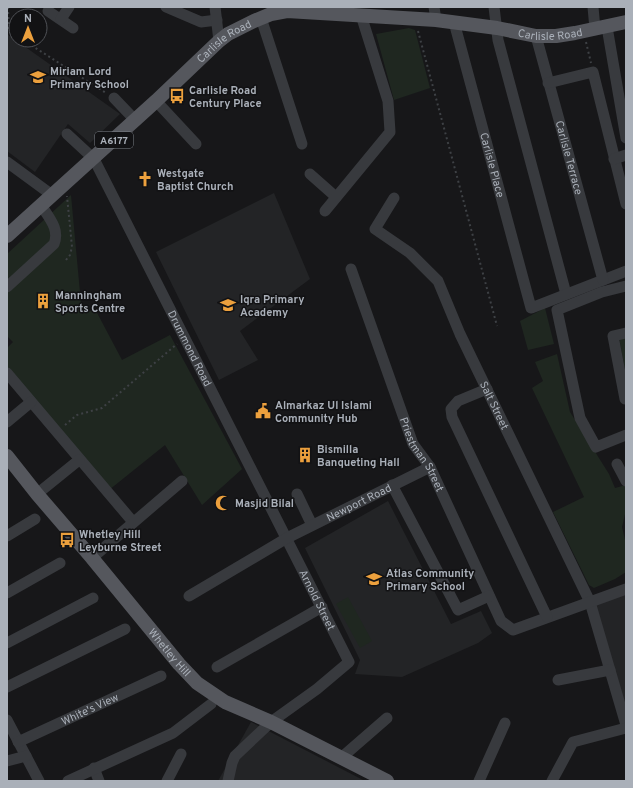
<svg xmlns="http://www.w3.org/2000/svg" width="633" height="788" viewBox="0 0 633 788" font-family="Overpass,sans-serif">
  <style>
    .built { fill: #232426 }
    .green { fill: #1f2720 }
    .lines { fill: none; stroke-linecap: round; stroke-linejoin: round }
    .path { stroke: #3e4145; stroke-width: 2; stroke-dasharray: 2 3; stroke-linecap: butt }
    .minor { stroke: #383a3e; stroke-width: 11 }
    .major { stroke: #55575d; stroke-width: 14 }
    .labels { text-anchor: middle; stroke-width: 3; stroke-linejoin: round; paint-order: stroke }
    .shield { fill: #121214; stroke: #7c8188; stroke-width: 1 }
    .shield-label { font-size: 10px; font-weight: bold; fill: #aab0b9 }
    .street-label { font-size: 11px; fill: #aab0b9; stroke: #121214 }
    .poi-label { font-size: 11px; font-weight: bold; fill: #aab0b9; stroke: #121214; text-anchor: start }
  </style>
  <rect width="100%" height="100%" fill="#171719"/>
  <g class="built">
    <polygon points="7,34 120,114 90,143 68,124 35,172 7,151"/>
    <polygon points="274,193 310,279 240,331 258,360 219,380 156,252"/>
    <polygon points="388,501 451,624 481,611 492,633 478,643 402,677 355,674 360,660 305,548"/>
    <polygon points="626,594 626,714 595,605"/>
    <polygon points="251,722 365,781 218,781"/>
  </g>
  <g class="green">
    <polygon points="409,28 415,30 430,88 394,100 376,34"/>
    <polygon points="71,195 82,314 95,309 122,360 170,335 242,469 202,505 165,445 109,490 7,367 7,348 13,342 7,336 7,254"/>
    <polygon points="545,308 554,344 528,350 520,321"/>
    <polygon points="626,337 626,375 619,338"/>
    <polygon points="557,354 570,412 609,474 615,488 626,485 626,510 622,527 626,544 626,572 615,579 594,588 589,585 553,512 584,497 532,388 543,381 535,362"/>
    <polygon points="348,597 372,641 360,648 336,604"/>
  </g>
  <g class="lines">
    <g class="path">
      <polyline points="8,7 9,31 16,36"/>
      <polyline points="418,31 497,326"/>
      <polyline points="23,40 106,93"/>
      <polyline points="586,42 591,63"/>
      <polyline points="66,260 70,255 72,247 67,196"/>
      <polyline points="65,425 77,415 102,408 177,344"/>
    </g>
    <g class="minor">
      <polyline points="166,7 201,22 217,20"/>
      <polyline points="215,7 219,41"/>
      <polyline points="434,7 436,20"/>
      <polyline points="494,7 498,40 566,294"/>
      <polyline points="593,7 595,29"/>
      <polyline points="48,11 73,28"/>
      <polyline points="261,18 302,144"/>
      <polyline points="61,19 69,7"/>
      <path id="s1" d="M 454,22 L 531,308 L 626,271"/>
      <polyline points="607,27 626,138"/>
      <path id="s2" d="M 536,36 L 603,280"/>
      <polyline points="548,83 593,72 626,204"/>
      <polyline points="114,98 135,120"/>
      <polyline points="156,101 196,144"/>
      <path id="s3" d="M 67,134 L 94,159 L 349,662 L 317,689 L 271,722 L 235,756 L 232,763 L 228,781"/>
      <polyline points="614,159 626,155"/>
      <polyline points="7,162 52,195"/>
      <polyline points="310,174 336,197"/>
      <path id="s4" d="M 394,198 L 375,229 L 410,253 L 438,281 L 460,334 L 590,602 L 626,725"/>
      <polyline points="325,211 390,132 388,101 361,15"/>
      <path id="s5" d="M 351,269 L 413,444 L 430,467 L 501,621 L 513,630 L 626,589"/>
      <polyline points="626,286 602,292 557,310 580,418 596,447 626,435"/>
      <path d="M 7,287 L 54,244 C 60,229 49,218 41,205"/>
      <polyline points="626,333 613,336 625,399 626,398"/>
      <polyline points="7,373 133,522"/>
      <polyline points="487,389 458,401 451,409 452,417 547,617"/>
      <polyline points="7,422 31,402"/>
      <polyline points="617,464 626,481"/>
      <polyline points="392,485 458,610 489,596"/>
      <polyline points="37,494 79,460"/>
      <polyline points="297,494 312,525"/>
      <polyline points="7,536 35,519"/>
      <polyline points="92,558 182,481"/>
      <polyline points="7,593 60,563"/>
      <path id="s6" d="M 189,596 L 287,538 L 430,467"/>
      <polyline points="7,643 93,598"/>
      <polyline points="217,667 322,607"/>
      <polyline points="558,680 610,670"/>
      <polyline points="7,687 125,629"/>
      <polyline points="7,720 39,781"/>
      <path id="s7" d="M 18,742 L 161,676"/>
      <polyline points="341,758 387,718"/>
      <polyline points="7,761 26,756"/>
      <polyline points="94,768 99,781"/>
      <polyline points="68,781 173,733 211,704"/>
      <polyline points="167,781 181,754"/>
      <polyline points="479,781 505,723"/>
      <polyline points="552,781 573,742 626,728"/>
    </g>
    <g class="major">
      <path id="s8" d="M 7,236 L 156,101 L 219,41 L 228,34 L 254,21 L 271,14 L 287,11 L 436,20 L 497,28 L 536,36 L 556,36 L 575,33 L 626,22"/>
      <path id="s9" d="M 7,456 L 37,494 L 92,558 L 179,664 L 197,683 L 225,702 L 271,722 L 387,781"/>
    </g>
  </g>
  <defs>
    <symbol id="school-bare" viewBox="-9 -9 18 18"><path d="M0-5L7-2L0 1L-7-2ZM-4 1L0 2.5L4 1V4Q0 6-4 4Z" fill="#eca03d" stroke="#121214" stroke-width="2.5" paint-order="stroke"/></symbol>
    <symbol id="bus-bare" viewBox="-9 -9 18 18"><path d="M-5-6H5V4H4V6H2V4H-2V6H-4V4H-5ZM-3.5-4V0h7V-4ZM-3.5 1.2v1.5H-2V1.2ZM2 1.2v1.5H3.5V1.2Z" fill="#eca03d" stroke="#121214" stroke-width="2.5" paint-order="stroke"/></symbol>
    <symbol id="church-bare" viewBox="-9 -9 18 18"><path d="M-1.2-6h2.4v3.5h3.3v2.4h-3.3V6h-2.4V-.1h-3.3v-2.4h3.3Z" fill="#eca03d" stroke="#121214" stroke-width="2.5" paint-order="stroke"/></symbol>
    <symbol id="building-bare" viewBox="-9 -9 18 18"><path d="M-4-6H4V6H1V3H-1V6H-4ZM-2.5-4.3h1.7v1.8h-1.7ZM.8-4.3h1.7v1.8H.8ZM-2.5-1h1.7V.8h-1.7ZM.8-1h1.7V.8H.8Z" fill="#eca03d" stroke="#121214" stroke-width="2.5" paint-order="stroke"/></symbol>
    <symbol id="civic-bare" viewBox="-9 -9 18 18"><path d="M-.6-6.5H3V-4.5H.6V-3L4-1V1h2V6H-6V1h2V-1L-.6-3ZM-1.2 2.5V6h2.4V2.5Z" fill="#eca03d" stroke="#121214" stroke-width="2.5" paint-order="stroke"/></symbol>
    <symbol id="mosque-bare" viewBox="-9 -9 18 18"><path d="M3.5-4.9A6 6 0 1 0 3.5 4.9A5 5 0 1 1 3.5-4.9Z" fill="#eca03d" stroke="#121214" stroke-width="2.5" paint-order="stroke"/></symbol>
  </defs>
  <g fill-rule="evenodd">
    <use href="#school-bare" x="27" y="66" width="22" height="22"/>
    <use href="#bus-bare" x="166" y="85" width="22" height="22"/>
    <use href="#church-bare" x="134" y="168" width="22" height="22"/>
    <use href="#building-bare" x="32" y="290" width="22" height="22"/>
    <use href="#school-bare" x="217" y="294" width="22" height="22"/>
    <use href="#civic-bare" x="252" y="400" width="22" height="22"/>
    <use href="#building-bare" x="294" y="444" width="22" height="22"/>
    <use href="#mosque-bare" x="212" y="492" width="22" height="22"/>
    <use href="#bus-bare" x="56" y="529" width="22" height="22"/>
    <use href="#school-bare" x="363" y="568" width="22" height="22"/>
  </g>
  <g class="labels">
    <rect class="shield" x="95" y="132" width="38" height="16" rx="3"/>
    <g class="shield-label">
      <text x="114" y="144">A6177</text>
    </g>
    <g class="street-label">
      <text dy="4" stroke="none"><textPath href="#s8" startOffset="628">Carlisle Road</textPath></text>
      <text dy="4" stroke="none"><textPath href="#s8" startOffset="292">Carlisle Road</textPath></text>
      <text dy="4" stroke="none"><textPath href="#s2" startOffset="126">Carlisle Terrace</textPath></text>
      <text dy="4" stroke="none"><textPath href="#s1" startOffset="148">Carlisle Place</textPath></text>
      <text dy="4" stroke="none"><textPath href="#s3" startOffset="249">Drummond Road</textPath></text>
      <text dy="4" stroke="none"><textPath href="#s4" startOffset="255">Salt Street</textPath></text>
      <text dy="4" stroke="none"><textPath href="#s5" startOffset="199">Priestman Street</textPath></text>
      <text dy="4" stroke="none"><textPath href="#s6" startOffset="194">Newport Road</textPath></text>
      <text dy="4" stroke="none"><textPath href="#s3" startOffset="531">Arnold Street</textPath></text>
      <text dy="4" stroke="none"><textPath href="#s9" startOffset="255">Whetley Hill</textPath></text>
      <text dy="4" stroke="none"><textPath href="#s7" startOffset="79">White's View</textPath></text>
    </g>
    <g class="poi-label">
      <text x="50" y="75">Miriam Lord<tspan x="50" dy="13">Primary School</tspan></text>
      <text x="189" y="94">Carlisle Road<tspan x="189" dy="13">Century Place</tspan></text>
      <text x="157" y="177">Westgate<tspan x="157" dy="13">Baptist Church</tspan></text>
      <text x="55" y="299">Manningham<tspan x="55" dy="13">Sports Centre</tspan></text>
      <text x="240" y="303">Iqra Primary<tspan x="240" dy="13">Academy</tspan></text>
      <text x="275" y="409">Almarkaz Ul Islami<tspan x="275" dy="13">Community Hub</tspan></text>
      <text x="317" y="453">Bismilla<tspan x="317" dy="13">Banqueting Hall</tspan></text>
      <text x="235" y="507">Masjid Bilal</text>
      <text x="79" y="538">Whetley Hill<tspan x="79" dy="13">Leyburne Street</tspan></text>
      <text x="386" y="577">Atlas Community<tspan x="386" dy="13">Primary School</tspan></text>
    </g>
  </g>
  <rect width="633" height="788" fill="none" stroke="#aab0b9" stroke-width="16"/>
  <g transform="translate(28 28)"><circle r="19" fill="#121214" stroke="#4f5156"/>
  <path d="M0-3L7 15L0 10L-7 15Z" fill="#eca03d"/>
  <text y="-6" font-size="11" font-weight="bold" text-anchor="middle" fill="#aab0b9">N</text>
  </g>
</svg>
